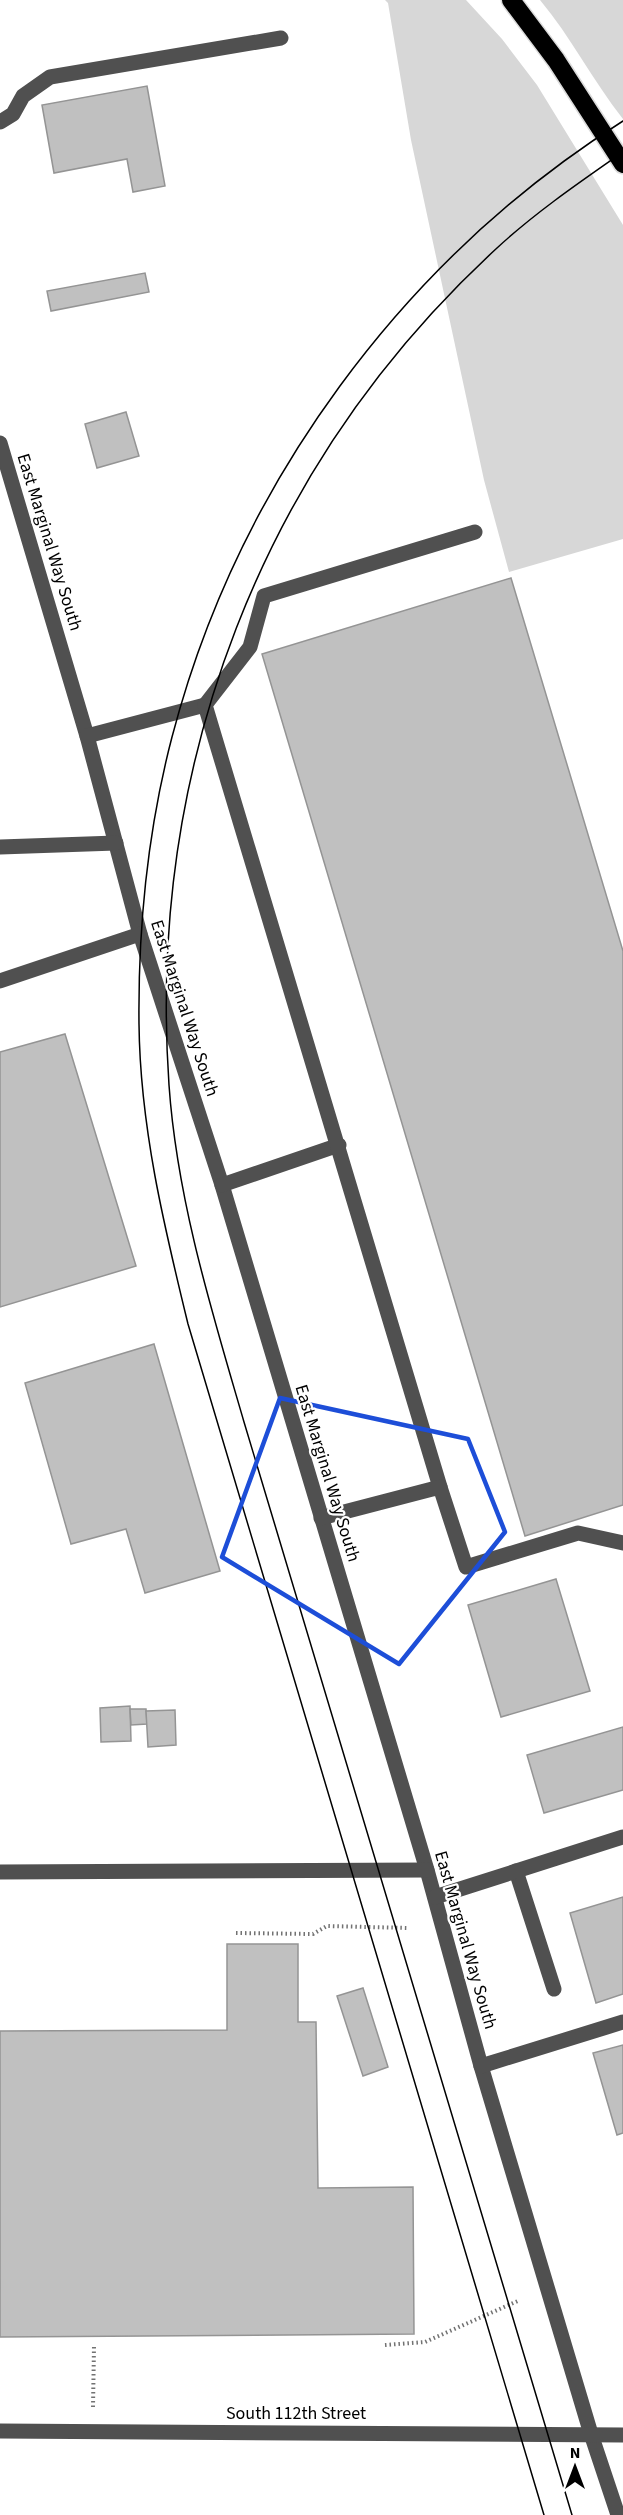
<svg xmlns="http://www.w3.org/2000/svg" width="623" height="2515" viewBox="0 0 623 2515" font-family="'Source Sans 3',sans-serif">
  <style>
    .green { fill: #d7d7d7 }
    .building { fill: #c0c0c0; stroke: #949494; stroke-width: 1.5 }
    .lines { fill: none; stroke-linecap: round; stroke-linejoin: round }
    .highway-casing { stroke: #dbdbdb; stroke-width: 21 }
    .path { stroke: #727272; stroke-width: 4; stroke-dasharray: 1.5 3; stroke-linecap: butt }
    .minor { stroke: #505050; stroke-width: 15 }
    .highway { stroke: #000; stroke-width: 18 }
    .tram { stroke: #000; stroke-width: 1.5 }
    .marked { fill: none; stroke: #1d4ed8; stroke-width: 4.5; stroke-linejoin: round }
    .labels { text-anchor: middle; stroke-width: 4.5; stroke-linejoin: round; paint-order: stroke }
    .street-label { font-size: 18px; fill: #000; stroke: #fff }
  </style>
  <rect width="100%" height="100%" fill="#fff"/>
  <g class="green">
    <polygon points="385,0 466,0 502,39 537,85 623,225 623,539 509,572 484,480 411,140 388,3"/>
    <path d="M 540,0 L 623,0 L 623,119 C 593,81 571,37 540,0 Z"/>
  </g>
  <g class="building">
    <polygon points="147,86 165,186 133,192 127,159 54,173 42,105"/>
    <polygon points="145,273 149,292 51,311 47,291"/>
    <polygon points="126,412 139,456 97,468 85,424"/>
    <polygon points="511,578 623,951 623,1505 525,1536 262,654"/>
    <polygon points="65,1034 136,1266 0,1307 0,1052"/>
    <polygon points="154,1344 220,1571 145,1593 126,1529 71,1544 25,1383"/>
    <polygon points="556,1579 590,1691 501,1717 468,1605"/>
    <polygon points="130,1706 131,1741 101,1742 100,1708"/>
    <polygon points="130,1709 146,1709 147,1724 131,1725"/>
    <polygon points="175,1710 176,1745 148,1747 146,1711"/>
    <polygon points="623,1727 623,1790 544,1813 527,1755"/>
    <polygon points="623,1897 623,1994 596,2003 570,1913"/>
    <polygon points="227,1944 298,1944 298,2022 316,2022 318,2188 413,2187 414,2334 0,2337 0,2031 227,2030"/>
    <polygon points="363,1988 388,2067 363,2076 337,1996"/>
    <polygon points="623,2045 623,2133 617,2135 593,2053"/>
  </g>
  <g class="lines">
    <defs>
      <polyline id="highway" points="511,0 556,60 623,164"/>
    </defs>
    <use href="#highway" class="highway-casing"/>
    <g class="path">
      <polyline points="236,1933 313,1934 327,1926 409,1928"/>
      <polyline points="385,2345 425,2342 520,2300"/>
      <polyline points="93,2407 94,2346"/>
    </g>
    <g class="minor">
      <polyline points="0,122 13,114 23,96 50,77 281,38"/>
      <polyline points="0,443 87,736 140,934 222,1185 427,1870 481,2066 591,2434 618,2515"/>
      <polyline points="87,736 205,705"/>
      <polyline points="0,847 116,843"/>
      <polyline points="0,981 140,934"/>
      <polyline points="222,1185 339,1145"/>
      <polyline points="440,1487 205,705 250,647 264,596 475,532"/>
      <polyline points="321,1518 440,1487 466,1567 578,1533 623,1543"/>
      <polyline points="516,1871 554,1989"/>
      <polyline points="0,1872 427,1870"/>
      <polyline points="435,1897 623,1837"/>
      <polyline points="481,2066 623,2022"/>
      <polyline points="0,2431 623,2435"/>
    </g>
    <use href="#highway" class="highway"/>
    <g class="tram">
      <path d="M 544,2515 L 188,1324 C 164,1226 140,1126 139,1024 C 138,929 148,829 172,737 C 238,484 403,260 623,121"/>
      <path d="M 572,2515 L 244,1422 C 212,1312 177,1200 169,1085 C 147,766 261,465 497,248 C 536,212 580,182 623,152"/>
    </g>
  </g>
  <path class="marked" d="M 280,1398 L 468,1439 L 505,1532 L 399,1664 L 222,1557 Z"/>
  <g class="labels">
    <g class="street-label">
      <text transform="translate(50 542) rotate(73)" y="6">East Marginal Way South</text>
      <text transform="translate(185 1008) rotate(72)" y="6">East Marginal Way South</text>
      <text transform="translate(328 1473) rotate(73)" y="6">East Marginal Way South</text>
      <text transform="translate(466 1940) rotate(74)" y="6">East Marginal Way South</text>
      <text x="296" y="2419">South 112th Street</text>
    </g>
  </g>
  <g transform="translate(575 2467)" stroke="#ffffff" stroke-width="4.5" paint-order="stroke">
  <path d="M0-4.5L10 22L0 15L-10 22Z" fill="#000000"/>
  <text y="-9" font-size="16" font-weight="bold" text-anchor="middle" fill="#000000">N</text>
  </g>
</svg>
